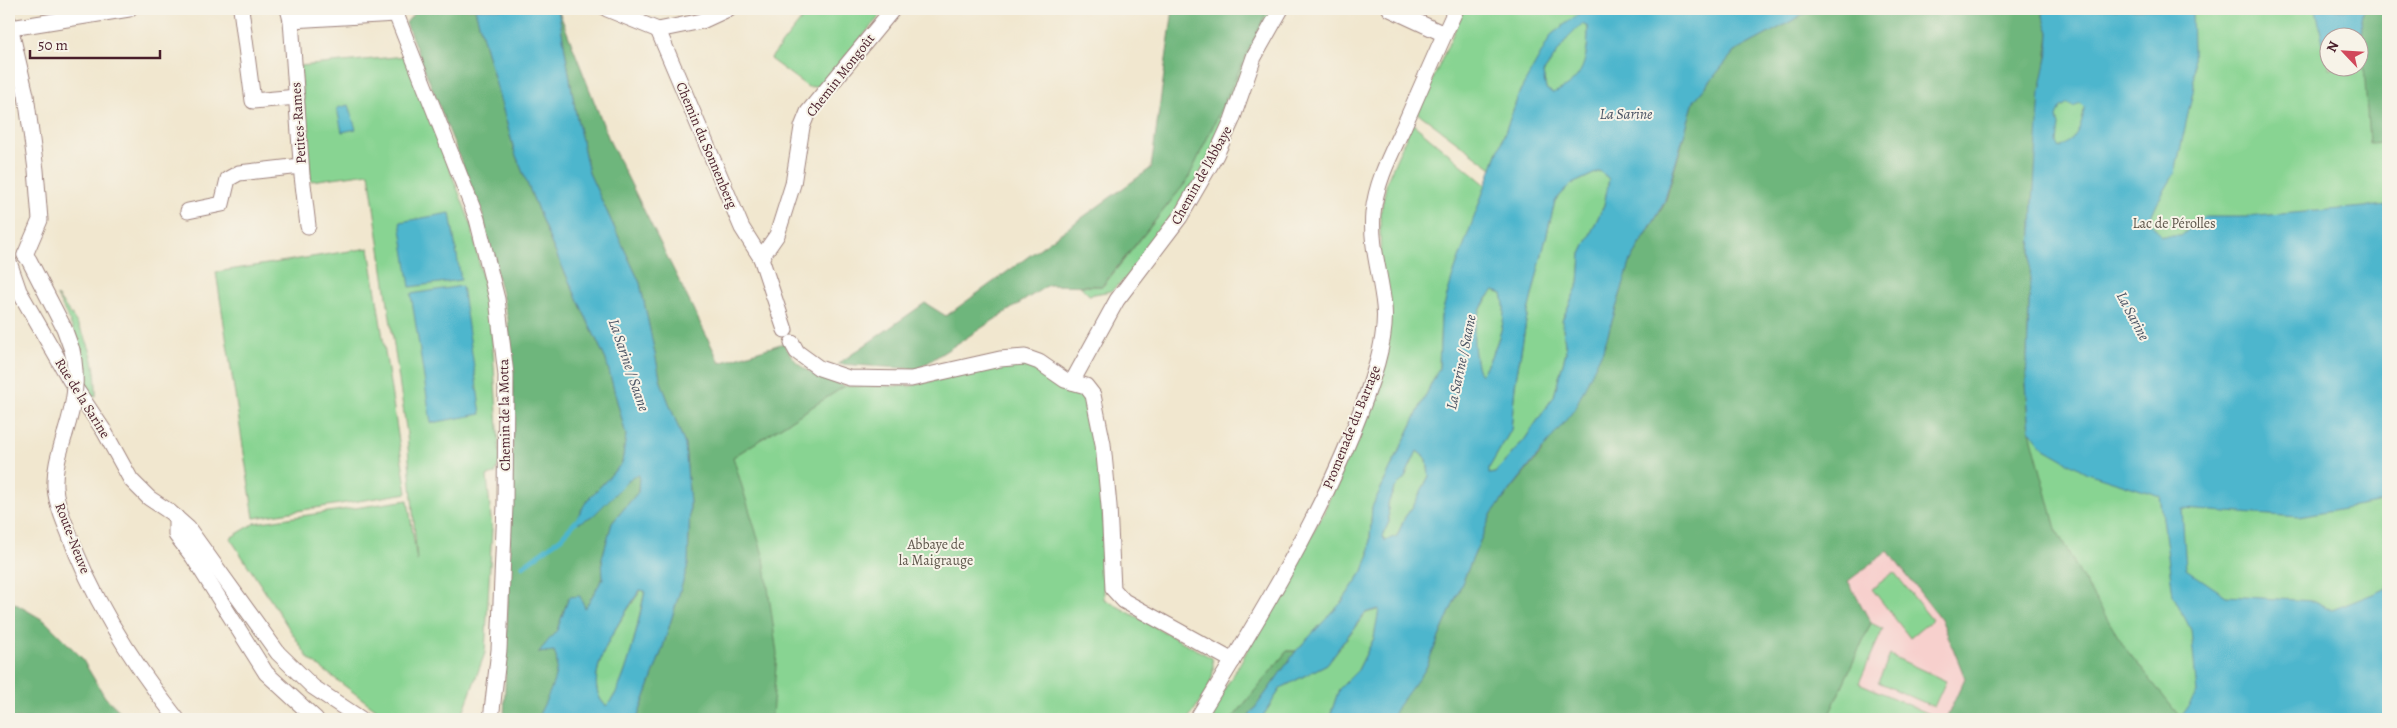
<svg xmlns="http://www.w3.org/2000/svg" width="2397" height="728" viewBox="0 0 2397 728" font-family="Alegreya,serif">
  <style>
    .built { fill: #f7d0cd }
    .green { fill: #88d492; stroke: #697a5e; fill-rule: evenodd }
    .forest { fill: #6eb67c; stroke: #5c6a54 }
    .water { fill: #4eb6cd; stroke: #4c6a7c; fill-rule: evenodd }
    .lines { fill: none; stroke-linecap: round; stroke-linejoin: round }
    .stream { stroke: #4eb6cd; stroke-width: 5 }
    .minor-casing { stroke: #9e837d; stroke-width: 17 }
    .minor { stroke: #fff; stroke-width: 15 }
    .minor-bridge-casing { stroke: #9e837d; stroke-width: 17; stroke-linecap: butt }
    .minor-bridge { stroke: #fff; stroke-width: 15 }
    .labels { text-anchor: middle; stroke-width: 4; stroke-linejoin: round; paint-order: stroke }
    .street-label { font-size: 14px; fill: #4a1f2b; stroke: #f7f3e8 }
    .park-label { font-size: 14px; fill: #5d554a; stroke: #f7f3e8 }
    .water-label { font-size: 15px; font-style: italic; fill: #4b5464; stroke: #f7f3e8 }
  </style>
  <rect width="100%" height="100%" fill="#f7f3e8"/>
  <filter id="ink" filterUnits="userSpaceOnUse"><feTurbulence type="fractalNoise" baseFrequency=".02" numOctaves="2"/><feDisplacementMap in="SourceGraphic" scale="10" xChannelSelector="R" yChannelSelector="G"/><feConvolveMatrix kernelMatrix="1 2 1 2 8 2 1 2 1" color-interpolation-filters="sRGB"/></filter>
  <filter id="wash" filterUnits="userSpaceOnUse"><feTurbulence type="fractalNoise" baseFrequency=".0096" numOctaves="4" result="noise"/><feDisplacementMap in="SourceGraphic" scale="20" xChannelSelector="R" yChannelSelector="G"/><feGaussianBlur stdDeviation="1.12" result="paint"/><feColorMatrix in="noise" values="0 0 0 0 0 0 0 0 0 0 0 0 0 0 0 0 0 1.4 0 .05"/><feComposite in="paint" operator="in"/></filter>
  <g filter="url(#wash)">
    <rect width="100%" height="100%" fill="#f1e7cf"/>
    <polygon class="built" points="1888,549 1944,619 1966,678 1947,719 1783,719 1845,581"/>
    <g class="green">
      <polygon points="802,9 886,9 820,86 808,87 770,59 802,19"/>
      <polygon points="1268,9 1277,9 1196,183 1187,189 1172,221 1124,280 1111,291 1089,295 1080,286 1103,286 1187,181"/>
      <polygon points="1464,9 1585,9 1520,91 1492,168 1418,113"/>
      <path d="M 1945,9 L 2388,9 L 2388,719 L 2066,719 ZM 2330,38 L 2360,38 L 2360,68 L 2330,68 Z"/>
      <path d="M 1582,24 L 1588,27 C 1588,47 1587,71 1571,86 C 1566,89 1558,91 1553,93 L 1546,89 L 1543,73 L 1567,39 Z"/>
      <polygon points="406,56 471,224 491,320 500,460 495,474 487,476 492,529 485,653 464,710 457,719 389,719 309,659 230,538 255,523 408,500 417,561 407,435 369,173 311,181 300,66"/>
      <polygon points="1412,123 1486,185 1441,316 1439,368 1372,507 1369,554 1363,571 1341,603 1296,651 1287,651 1232,719 1206,719 1239,665 1323,514 1381,368 1380,215 1387,181"/>
      <polygon points="1600,171 1609,179 1604,205 1581,254 1579,283 1562,320 1566,352 1554,396 1525,439 1495,473 1488,474 1489,468 1511,430 1515,386 1527,316 1555,201 1570,185"/>
      <polygon points="369,248 407,493 254,518 216,272"/>
      <path d="M 1494,291 L 1502,294 C 1511,319 1493,353 1481,376 C 1474,366 1472,342 1474,329 C 1476,317 1485,299 1494,291 Z"/>
      <path d="M 57,296 C 84,330 97,351 96,396 L 83,396 C 88,356 74,330 57,296 Z"/>
      <path d="M 1025,361 L 1066,391 L 1083,393 L 1096,438 L 1103,490 L 1104,599 L 1212,658 C 1218,682 1200,701 1188,719 L 762,719 L 772,714 L 733,457 L 845,386 L 910,386 Z"/>
      <polygon points="1417,451 1427,459 1429,476 1414,505 1405,517 1397,536 1385,541 1382,537 1389,522 1388,504 1394,489 1404,479"/>
      <polygon points="1894,572 1932,620 1910,638 1872,589"/>
      <path d="M 641,590 L 645,591 C 638,619 627,688 606,706 C 576,678 624,616 641,590 Z"/>
      <polygon points="1380,609 1374,638 1358,670 1339,689 1329,719 1261,719 1281,688 1327,664 1366,613"/>
      <polygon points="1871,623 1883,629 1859,683 1941,719 1827,719"/>
      <polygon points="1890,655 1946,681 1934,707 1878,682"/>
    </g>
    <g class="forest">
      <path d="M 423,9 L 475,9 L 515,153 L 552,245 L 606,360 L 626,435 L 622,463 L 586,502 L 594,515 L 633,475 L 639,475 L 638,492 L 612,523 L 602,558 L 603,578 L 585,609 L 569,597 L 557,630 L 539,653 L 554,651 C 564,671 546,700 537,719 L 504,719 L 514,406 L 508,319 L 482,213 L 406,23 L 416,11 Z"/>
      <path d="M 558,9 L 610,142 L 720,363 L 784,343 C 798,372 816,375 845,386 L 733,457 L 764,558 L 777,654 L 772,715 L 762,719 L 637,719 L 662,650 L 688,565 L 690,503 L 685,445 L 661,382 L 640,283 L 589,173 L 576,114 Z"/>
      <polygon points="1173,9 1268,9 1187,181 1102,286 1048,285 918,369 838,364 925,303 946,316 1151,168"/>
      <polygon points="1814,9 2044,9 2043,16 2049,32 2033,203 2026,383 2030,431 2056,529 2080,574 2125,648 2180,717 2184,719 1946,719 1965,678 1942,621 1888,551 1848,581 1871,623 1827,719 1391,719 1397,706 1425,670 1492,513 1541,453 1603,350 1631,260 1665,203 1694,101 1734,52"/>
      <polygon points="2363,9 2388,9 2388,142 2369,143 2361,19"/>
      <polygon points="9,600 45,621 81,657 105,697 128,719 9,719"/>
      <polygon points="1287,651 1296,651 1247,719 1232,719"/>
    </g>
    <g class="water">
      <path d="M 475,9 L 558,9 L 576,114 L 589,173 L 640,283 L 661,382 L 685,445 L 690,503 L 688,565 L 662,650 L 637,719 L 537,719 C 545,701 564,670 554,651 L 538,653 L 557,630 L 569,597 L 580,596 L 585,608 L 603,578 L 602,558 L 612,523 L 638,492 L 639,475 L 633,476 L 594,515 L 579,523 L 576,519 L 586,502 L 622,463 L 626,435 L 606,360 L 552,245 L 515,153 ZM 640,590 L 645,591 C 639,618 626,690 606,706 C 576,678 624,616 640,590 Z"/>
      <path d="M 1585,9 L 1814,9 L 1734,52 L 1694,101 L 1664,203 L 1631,260 L 1603,350 L 1574,410 L 1492,513 L 1425,670 L 1398,706 L 1391,719 L 1329,719 L 1339,689 L 1358,670 L 1374,638 L 1379,609 L 1365,613 L 1327,664 L 1281,688 L 1261,719 L 1247,719 L 1296,651 L 1341,603 L 1363,571 L 1369,554 L 1372,507 L 1439,368 L 1441,316 L 1453,275 L 1520,91 L 1552,34 ZM 1582,24 L 1588,27 C 1588,59 1584,81 1553,93 L 1546,89 L 1543,73 L 1567,39 ZM 1600,171 L 1609,179 L 1604,205 L 1581,254 L 1579,283 L 1562,320 L 1566,352 L 1554,396 L 1525,439 L 1495,473 L 1489,474 L 1489,468 L 1511,430 L 1515,386 L 1527,316 L 1555,201 L 1570,185 ZM 1494,291 L 1502,294 C 1510,319 1494,354 1481,375 C 1475,368 1473,339 1474,329 C 1476,317 1485,298 1494,291 ZM 1417,451 L 1427,459 L 1429,476 L 1414,505 L 1405,517 L 1397,536 L 1385,541 L 1382,537 L 1389,522 L 1388,504 L 1394,489 L 1404,479 Z"/>
      <path d="M 2044,9 L 2192,9 L 2194,87 L 2175,173 L 2157,203 L 2149,221 L 2161,236 L 2181,236 L 2203,217 L 2246,217 L 2388,205 L 2388,501 L 2299,517 L 2182,509 L 2186,569 L 2226,596 L 2314,601 L 2332,610 L 2388,588 L 2388,719 L 2184,719 L 2180,717 L 2197,693 L 2191,630 L 2173,595 L 2160,496 L 2087,473 L 2045,449 L 2030,431 L 2026,383 L 2033,203 L 2040,91 L 2048,53 L 2049,32 L 2043,16 ZM 2068,103 L 2074,107 L 2080,103 L 2084,107 C 2083,124 2076,140 2060,148 L 2057,143 L 2059,125 L 2057,117 L 2061,107 Z"/>
      <polygon points="2316,9 2363,9 2361,19 2363,48 2360,48 2360,38 2330,38 2329,48 2324,48"/>
      <polygon points="348,105 356,129 342,132 337,108"/>
      <polygon points="450,213 461,280 410,287 400,222"/>
      <polygon points="462,286 481,414 431,423 411,294"/>
    </g>
    <g class="lines">
      <polyline class="stream" points="523,566 561,538 581,516"/>
    </g>
  </g>
  <g filter="url(#ink)">
    <g class="lines">
      <defs>
        <g id="minor">
          <polyline points="241,9 253,101 297,97"/>
          <polyline points="288,9 291,20 302,176 308,226"/>
          <polyline points="394,9 477,219 497,299 506,375 505,506 499,650 491,719"/>
          <polyline points="607,9 658,30"/>
          <polyline points="1390,9 1444,34"/>
          <polyline points="291,20 396,14"/>
          <polyline points="9,22 26,95 36,170 40,220 25,255"/>
          <polyline points="11,28 129,9"/>
          <polyline points="658,30 742,228 761,258 785,330"/>
          <polyline points="658,30 702,21 728,9"/>
          <polyline points="188,211 222,204 228,179 239,173 301,166"/>
          <polyline points="25,255 29,260 64,328 72,350"/>
          <polyline points="761,258 777,235 793,184 802,127 808,112 893,9"/>
          <polyline points="9,262 19,291 70,380 104,431 131,480 149,498 170,512 188,528 278,653 313,687 361,719"/>
          <polyline points="792,343 797,352 819,368 849,378 911,379 1000,359 1025,357 1039,362 1065,380 1086,386 1093,395 1103,444 1109,506 1113,589 1124,601 1233,661"/>
          <polyline points="1072,382 1117,300 1180,217 1216,155 1232,120 1254,57 1281,9"/>
          <path d="M 65,434 C 60,451 54,469 55,487 C 56,502 62,517 68,531 C 92,599 132,662 177,719"/>
          <polyline points="176,517 176,535 193,557 266,673 316,719"/>
          <path d="M 1197,719 C 1264,611 1341,485 1377,363 C 1382,345 1386,325 1384,306 C 1381,275 1370,245 1373,213 C 1376,182 1391,154 1404,126 C 1421,87 1438,48 1456,9"/>
        </g>
      </defs>
      <use href="#minor" class="minor-casing"/>
      <use href="#minor" class="minor"/>
      <defs>
        <path id="minor-bridge" d="M 65,434 C 74,405 79,380 72,350"/>
      </defs>
      <use href="#minor-bridge" class="minor-bridge-casing"/>
      <use href="#minor-bridge" class="minor-bridge"/>
    </g>
  </g>
  <g class="labels">
    <g class="street-label">
      <text transform="translate(840 75) rotate(-52)" y="5">Chemin Mongoût</text>
      <text transform="translate(298 123) rotate(-94)" y="5">Petites-Rames</text>
      <text transform="translate(707 145) rotate(67)" y="5">Chemin du Sonnenberg</text>
      <text transform="translate(1201 175) rotate(-61)" y="5">Chemin de l'Abbaye</text>
      <text transform="translate(83 398) rotate(58)" y="5">Rue de la Sarine</text>
      <text transform="translate(504 415) rotate(-91)" y="5">Chemin de la Motta</text>
      <text transform="translate(1351 427) rotate(-68)" y="5">Promenade du Barrage</text>
      <text transform="translate(73 538) rotate(69)" y="5">Route-Neuve</text>
    </g>
    <g class="park-label">
      <text x="2174" y="228">Lac de Pérolles</text>
      <text x="936" y="549">Abbaye de<tspan x="936" dy="16">la Maigrauge</tspan></text>
    </g>
    <g class="water-label">
      <text x="1626" y="119">La Sarine</text>
      <text transform="translate(2133 316) rotate(62)" y="5">La Sarine</text>
      <text transform="translate(1461 362) rotate(-78)" y="5">La Sarine / Saane</text>
      <text transform="translate(629 365) rotate(71)" y="5">La Sarine / Saane</text>
    </g>
  </g>
  <rect width="2397" height="728" fill="none" stroke="#f7f3e8" stroke-width="30"/>
  <g transform="translate(2344 52) rotate(295)"><circle r="24" fill="#f7f3e8" stroke="#b29e9c"/>
  <path d="M0-4L9 19L0 12L-9 19Z" fill="#d1495b"/>
  <text y="-8" font-size="14" font-weight="bold" text-anchor="middle" fill="#4a1f2b">N</text>
  </g>
  <path d="M30 50v8h130v-8" fill="none" stroke="#4a1f2b" stroke-width="2.5"/>
  <text x="38" y="50" font-size="15" fill="#4a1f2b" stroke="#f7f3e8" stroke-width="4" paint-order="stroke">50 m</text>
</svg>
